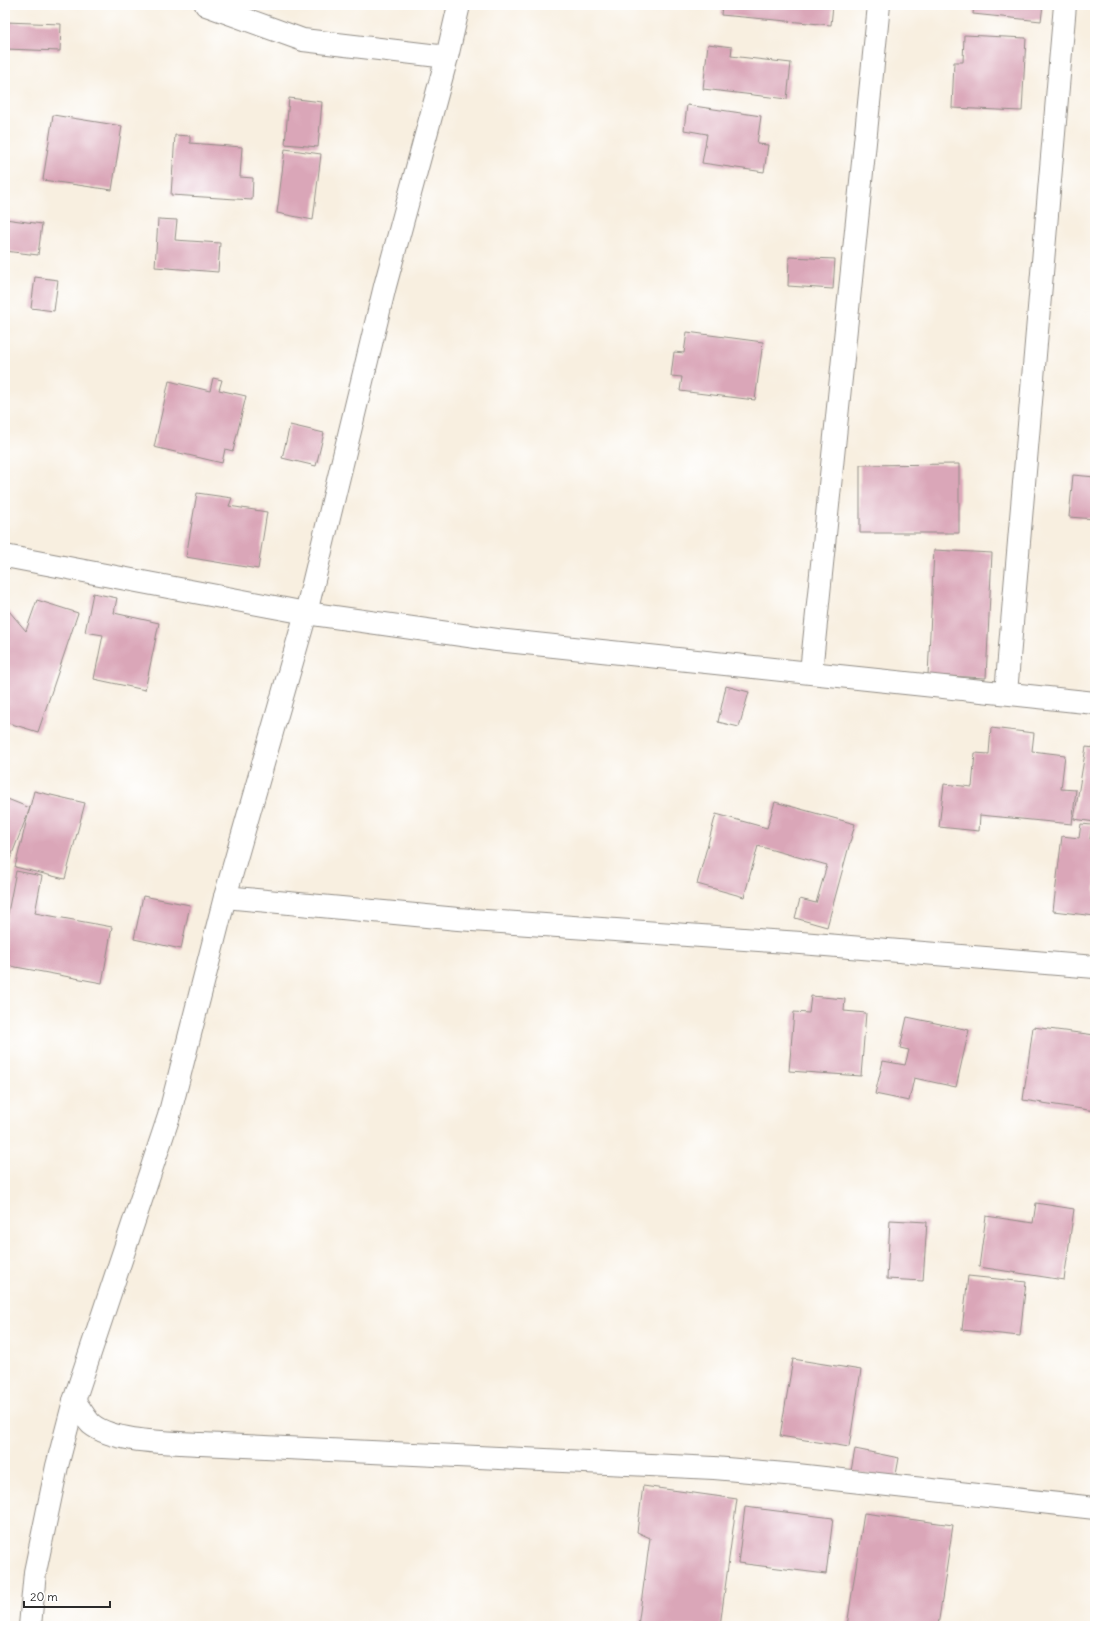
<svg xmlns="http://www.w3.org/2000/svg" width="1100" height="1631" viewBox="0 0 1100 1631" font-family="Delius,sans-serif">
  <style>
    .building { fill: #daa6b8 }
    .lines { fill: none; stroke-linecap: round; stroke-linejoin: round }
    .minor-casing { stroke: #928d86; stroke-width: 24 }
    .minor { stroke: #fff; stroke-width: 22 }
  </style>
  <rect width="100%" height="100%" fill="#fff"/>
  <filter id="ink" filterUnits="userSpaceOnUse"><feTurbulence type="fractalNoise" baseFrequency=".025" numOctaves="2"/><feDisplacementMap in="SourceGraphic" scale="8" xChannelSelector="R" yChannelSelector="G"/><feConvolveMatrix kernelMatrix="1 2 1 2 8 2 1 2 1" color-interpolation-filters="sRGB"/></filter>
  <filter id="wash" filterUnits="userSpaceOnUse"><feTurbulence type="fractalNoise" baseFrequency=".012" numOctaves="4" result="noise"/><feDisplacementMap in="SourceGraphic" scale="16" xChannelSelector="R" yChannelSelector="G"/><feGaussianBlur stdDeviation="0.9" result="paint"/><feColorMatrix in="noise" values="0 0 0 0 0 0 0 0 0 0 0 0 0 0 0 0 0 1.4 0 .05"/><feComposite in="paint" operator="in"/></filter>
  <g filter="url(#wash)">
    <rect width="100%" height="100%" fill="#f8efe0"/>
    <g id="blocks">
      <g class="building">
        <polygon points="722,5 833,5 831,25 721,15"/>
        <polygon points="974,5 1043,5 1041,21 973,14"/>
        <polygon points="5,22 61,24 60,51 5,49"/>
        <polygon points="964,35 1026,38 1022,111 952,108 954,62 963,62"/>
        <polygon points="708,44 732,47 731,56 791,63 787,99 703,89"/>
        <polygon points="289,98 322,102 318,147 285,144"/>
        <polygon points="687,105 761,116 757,144 768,145 764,172 702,163 707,134 684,130"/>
        <polygon points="53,115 122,126 112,190 43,180"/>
        <polygon points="175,135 190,136 190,143 242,147 240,177 253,178 252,200 171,195"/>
        <polygon points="285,149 321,154 313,220 277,213"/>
        <polygon points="5,219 42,224 38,255 5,251"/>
        <polygon points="158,219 177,220 175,240 220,243 218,272 155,267"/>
        <polygon points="789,257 835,259 833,289 788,286"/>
        <polygon points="35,277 58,280 54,311 31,308"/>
        <polygon points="687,332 763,342 755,400 680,391 682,377 671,376 674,352 684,353"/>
        <polygon points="213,378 222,380 219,390 246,396 233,451 225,449 222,463 154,447 169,381 210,391"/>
        <polygon points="290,425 324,433 316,466 282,458"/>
        <polygon points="959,464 959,533 860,533 860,465"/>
        <polygon points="1073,475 1095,477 1095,519 1069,517"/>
        <polygon points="197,493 232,498 229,506 267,512 258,569 186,557"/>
        <polygon points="934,550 992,553 986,678 928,675"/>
        <polygon points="93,593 117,598 114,613 159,623 145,690 94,679 103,635 85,632"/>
        <polygon points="37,600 78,613 38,732 5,722 5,614 9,611 26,631"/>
        <polygon points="726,686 749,692 739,727 718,722"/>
        <polygon points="991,728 1034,733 1032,751 1065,755 1061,789 1076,790 1072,824 980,815 979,831 939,827 944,784 972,787 975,753 989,754"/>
        <polygon points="1086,747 1095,748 1095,822 1074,819"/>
        <polygon points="34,791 85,803 65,879 15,867"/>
        <polygon points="5,798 30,808 5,872"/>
        <polygon points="775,802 855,824 827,927 795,918 800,899 816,903 827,865 758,846 744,897 697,884 716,814 767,828"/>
        <polygon points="1081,824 1092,825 1090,839 1095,840 1095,916 1053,911 1062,836 1079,838"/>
        <polygon points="16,871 42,876 35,913 112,927 102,983 5,965 5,928"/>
        <polygon points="143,896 190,905 181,949 134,939"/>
        <polygon points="811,996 845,999 844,1011 866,1013 861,1076 789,1071 794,1012 809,1013"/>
        <polygon points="907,1017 969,1030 956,1087 914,1078 909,1101 875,1094 883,1061 905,1065 909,1050 900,1048"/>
        <polygon points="1033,1027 1095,1035 1095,1111 1023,1100"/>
        <polygon points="1036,1203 1074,1209 1064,1280 979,1267 986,1216 1033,1223"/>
        <polygon points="890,1220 927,1222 923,1281 887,1279"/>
        <polygon points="968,1276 1026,1282 1020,1336 962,1330"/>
        <polygon points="793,1359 861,1370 849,1447 780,1436"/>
        <polygon points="855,1449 899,1458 895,1480 851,1471"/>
        <polygon points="643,1486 737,1499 720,1626 638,1626 650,1538 637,1532"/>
        <polygon points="745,1507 833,1518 826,1574 738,1563"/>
        <polygon points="864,1513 953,1525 938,1626 847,1626"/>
      </g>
    </g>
  </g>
  <g filter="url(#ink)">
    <use href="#blocks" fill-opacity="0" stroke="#928d86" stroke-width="1"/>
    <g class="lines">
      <defs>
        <g id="minor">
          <polyline points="206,5 303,40 447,57"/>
          <polyline points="5,556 306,613 497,640 1095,703"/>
          <polyline points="811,672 879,5"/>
          <polyline points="1006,693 1065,5"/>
          <polyline points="225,897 458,919 801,943 1095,967"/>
          <path d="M 74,1401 C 80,1408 85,1418 91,1424 C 114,1443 171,1442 201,1444 L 714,1468 L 797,1475 L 1095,1508"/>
          <polyline points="30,1626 35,1572 57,1466 74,1401 169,1116 225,897 306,613 385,286 447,57 459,5"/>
        </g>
      </defs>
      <use href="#minor" class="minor-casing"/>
      <use href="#minor" class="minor"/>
    </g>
  </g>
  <rect width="1100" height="1631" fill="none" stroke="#fff" stroke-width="20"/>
  <path d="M24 1601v6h86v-6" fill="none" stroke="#2b2b2b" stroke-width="2"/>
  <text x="30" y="1601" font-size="12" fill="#2b2b2b" stroke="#ffffff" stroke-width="3" paint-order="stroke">20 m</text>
</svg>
